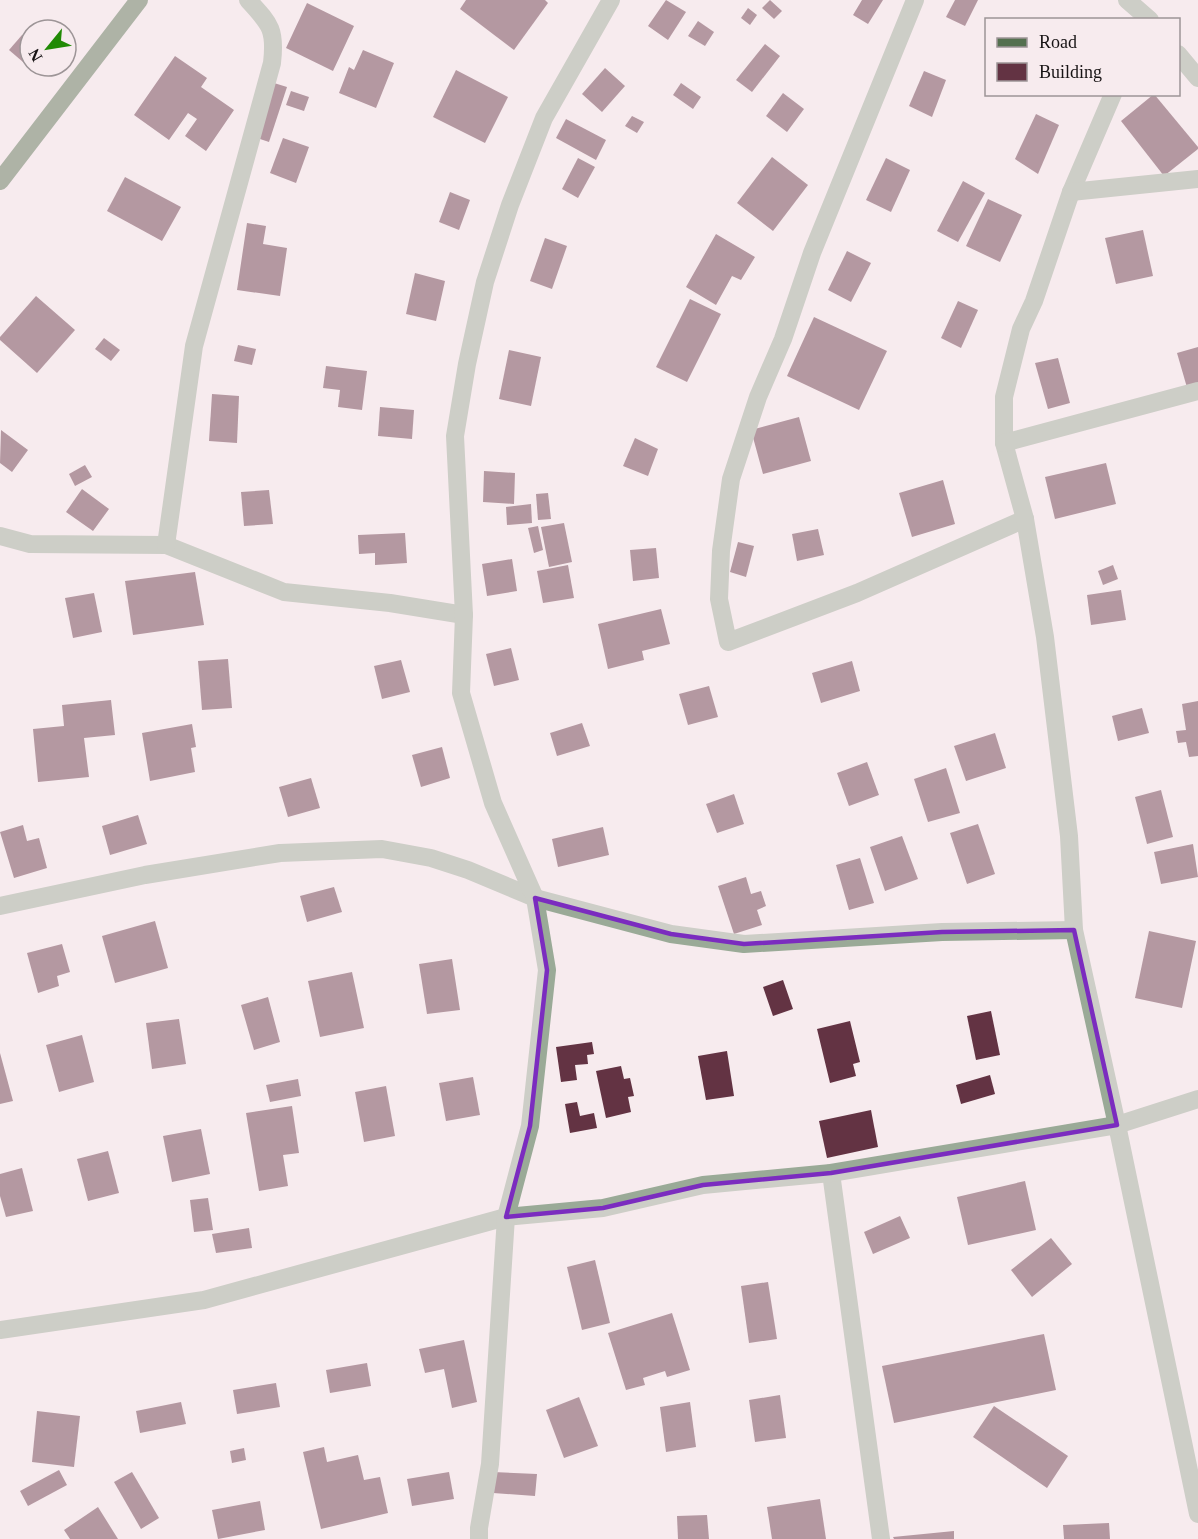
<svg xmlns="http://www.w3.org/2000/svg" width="1198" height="1539" viewBox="0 0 1198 1539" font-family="'Times New Roman',serif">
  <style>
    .building { fill: #633343 }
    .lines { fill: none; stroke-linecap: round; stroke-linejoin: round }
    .minor { stroke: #9aaa97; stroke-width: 18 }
    .major { stroke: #54704f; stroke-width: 18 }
    .marked { fill: none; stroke: #7b2cbf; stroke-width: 4.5; stroke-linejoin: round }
  </style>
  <rect width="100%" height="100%" fill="#f7ebee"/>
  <g class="building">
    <polygon points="466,0 545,0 548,3 514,50 460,9"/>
    <polygon points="666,0 686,12 668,40 648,26"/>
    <polygon points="770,0 782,11 774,19 762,8"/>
    <polygon points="862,0 883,0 868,24 853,15"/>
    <polygon points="955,0 978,0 965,26 946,17"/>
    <polygon points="307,3 354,26 333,71 286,48"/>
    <polygon points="748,8 757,15 750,25 741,18"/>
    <polygon points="698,21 714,32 705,46 688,36"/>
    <polygon points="22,35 30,43 30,53 23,62 9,50"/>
    <polygon points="765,44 780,56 752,92 736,80"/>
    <polygon points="363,50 394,63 376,108 339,93 349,67 354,70"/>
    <polygon points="175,56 207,78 201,87 234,110 206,151 185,136 197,119 188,113 169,140 134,115"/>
    <polygon points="605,68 625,86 602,112 582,94"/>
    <polygon points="456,70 508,97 485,143 433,117"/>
    <polygon points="924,71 946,80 932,117 909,106"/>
    <polygon points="274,83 287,87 269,142 257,138"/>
    <polygon points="681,83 701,97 693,109 673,95"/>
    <polygon points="291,91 309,97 304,111 286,105"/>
    <polygon points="783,93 804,109 787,132 766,116"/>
    <polygon points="1154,94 1198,147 1198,149 1164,176 1121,121"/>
    <polygon points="1036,114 1059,125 1038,174 1015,159"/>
    <polygon points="632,116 644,122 637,133 625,126"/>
    <polygon points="566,119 606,140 596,160 556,138"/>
    <polygon points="283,138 309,147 296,183 270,173"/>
    <polygon points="772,157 808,185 773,231 737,203"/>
    <polygon points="578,158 595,167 578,198 562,189"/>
    <polygon points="886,158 910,170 891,212 866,200"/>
    <polygon points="125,177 181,207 162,241 107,211"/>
    <polygon points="963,181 985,193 958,242 937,231"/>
    <polygon points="450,192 470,200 459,230 439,222"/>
    <polygon points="988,199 1022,215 1000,262 966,246"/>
    <polygon points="247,223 266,226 263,244 287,248 280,296 237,290"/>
    <polygon points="1143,230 1153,276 1116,284 1105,238"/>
    <polygon points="716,234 755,257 741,280 732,276 716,305 686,287"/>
    <polygon points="545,238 567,246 552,289 530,281"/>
    <polygon points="847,251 871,263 851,302 828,290"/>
    <polygon points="415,273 445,281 436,321 406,314"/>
    <polygon points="36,296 75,330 37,373 0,340 0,337"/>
    <polygon points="690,299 721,314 687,382 656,367"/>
    <polygon points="958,301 978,310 961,348 941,338"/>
    <polygon points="814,317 887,351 859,410 787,376"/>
    <polygon points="104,338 120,350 111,361 95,349"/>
    <polygon points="238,345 256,349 252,365 234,361"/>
    <polygon points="1198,347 1198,388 1188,391 1177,353"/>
    <polygon points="509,350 541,357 531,406 499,399"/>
    <polygon points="1058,358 1070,403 1048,409 1035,363"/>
    <polygon points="326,366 367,371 362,410 338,407 340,390 323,388"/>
    <polygon points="212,394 239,396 237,443 209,441"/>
    <polygon points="380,407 414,410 412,439 378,436"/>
    <polygon points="799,417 811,461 763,474 751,430"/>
    <polygon points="1,430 28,450 12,472 0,463"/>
    <polygon points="635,438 658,449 648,476 623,466"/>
    <polygon points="1106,463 1116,504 1055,519 1045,477"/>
    <polygon points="85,465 92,477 75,486 69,474"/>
    <polygon points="484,471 515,473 514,504 483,502"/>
    <polygon points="943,480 955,524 912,537 899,493"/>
    <polygon points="82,489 109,509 93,531 66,512"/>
    <polygon points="269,490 273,524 244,526 241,492"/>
    <polygon points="548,493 551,519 538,520 536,494"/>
    <polygon points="531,504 532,523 507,525 506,507"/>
    <polygon points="564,523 572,562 549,567 541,527"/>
    <polygon points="538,526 543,550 534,553 528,528"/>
    <polygon points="818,529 824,555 797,561 792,534"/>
    <polygon points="405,533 407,563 375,565 375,553 359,554 358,535"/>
    <polygon points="738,542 754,546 746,577 730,572"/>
    <polygon points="656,548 659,578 633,581 630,550"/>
    <polygon points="512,559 517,591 487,596 482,564"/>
    <polygon points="568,565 574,598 543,603 537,571"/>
    <polygon points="1113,565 1118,579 1103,585 1098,571"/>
    <polygon points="195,572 204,625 133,635 125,581"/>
    <polygon points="1121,590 1126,620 1091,625 1087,595"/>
    <polygon points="94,593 102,632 73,638 65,598"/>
    <polygon points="661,609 670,644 642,651 644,660 608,669 598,624"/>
    <polygon points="511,648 519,680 494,686 486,654"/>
    <polygon points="228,659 232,708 202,710 198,661"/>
    <polygon points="401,660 410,692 382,699 374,666"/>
    <polygon points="852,661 860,691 821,703 812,673"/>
    <polygon points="709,686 718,717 688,725 679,694"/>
    <polygon points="111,700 115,735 84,738 89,777 38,782 33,729 64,726 62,705"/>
    <polygon points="1198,701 1198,756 1189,757 1186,742 1178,743 1176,731 1186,730 1182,704"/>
    <polygon points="1142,708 1149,733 1118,741 1112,716"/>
    <polygon points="582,723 590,746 557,756 550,733"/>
    <polygon points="192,724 196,747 191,748 195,772 150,781 142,733"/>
    <polygon points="995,733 1006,768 966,781 954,746"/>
    <polygon points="442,747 450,778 421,787 412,755"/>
    <polygon points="867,762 879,795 849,806 837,773"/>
    <polygon points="946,768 960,813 928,822 914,779"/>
    <polygon points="311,778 320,808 288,817 279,787"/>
    <polygon points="1161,790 1173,837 1147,844 1135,797"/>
    <polygon points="734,794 744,824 717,833 706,804"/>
    <polygon points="138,815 147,844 110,855 102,826"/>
    <polygon points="978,824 995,874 967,884 950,833"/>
    <polygon points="23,825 27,841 39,838 47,868 14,878 0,832"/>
    <polygon points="603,827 609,855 558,867 552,839"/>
    <polygon points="902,836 918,879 885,891 870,847"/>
    <polygon points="1193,844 1198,877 1161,884 1154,852"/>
    <polygon points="860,858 874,903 849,910 836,865"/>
    <polygon points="746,877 751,894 761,891 766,906 757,910 762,925 734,934 718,886"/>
    <polygon points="334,887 342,912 307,922 300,896"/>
    <polygon points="155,921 168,968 115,983 102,936"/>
    <polygon points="1149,931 1196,941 1182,1008 1135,998"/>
    <polygon points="62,944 70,972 57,976 59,986 38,993 27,953"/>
    <polygon points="452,959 460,1010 427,1014 419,964"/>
    <polygon points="352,972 364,1028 320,1037 308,981"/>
    <polygon points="783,980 793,1009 773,1016 763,987"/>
    <polygon points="268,997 280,1042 254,1050 241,1005"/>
    <polygon points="991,1011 1000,1055 976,1060 967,1016"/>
    <polygon points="179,1019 186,1064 152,1069 146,1023"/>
    <polygon points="850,1021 860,1062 853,1064 856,1076 830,1083 817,1029"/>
    <polygon points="82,1035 94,1082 59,1092 46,1045"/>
    <polygon points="592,1042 594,1054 587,1055 588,1064 575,1065 577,1080 561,1082 556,1047"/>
    <polygon points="727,1051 734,1096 706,1100 698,1056"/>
    <polygon points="0,1053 13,1101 0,1104"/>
    <polygon points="621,1066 624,1079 630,1078 634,1096 628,1097 631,1112 606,1118 596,1071"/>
    <polygon points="990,1075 995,1094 961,1104 956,1085"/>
    <polygon points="473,1077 480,1115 446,1121 439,1083"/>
    <polygon points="298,1079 301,1096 270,1102 266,1085"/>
    <polygon points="386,1086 395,1136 364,1142 355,1092"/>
    <polygon points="577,1102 580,1116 594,1113 597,1128 570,1133 565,1104"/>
    <polygon points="292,1106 299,1153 283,1155 288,1186 259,1191 246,1113"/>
    <polygon points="871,1110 878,1147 827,1158 819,1121"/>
    <polygon points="201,1129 210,1174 172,1182 163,1136"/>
    <polygon points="108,1151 119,1193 88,1201 77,1159"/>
    <polygon points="22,1168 33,1211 6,1217 0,1196 0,1174"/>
    <polygon points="1025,1181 1036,1230 968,1245 957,1197"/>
    <polygon points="208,1198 213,1230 194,1232 190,1200"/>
    <polygon points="900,1216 910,1238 873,1254 864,1232"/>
    <polygon points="249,1228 252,1248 216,1253 212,1234"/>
    <polygon points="1051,1238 1072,1264 1032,1297 1011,1270"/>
    <polygon points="595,1260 610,1323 582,1330 567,1267"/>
    <polygon points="768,1282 777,1339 749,1343 741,1286"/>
    <polygon points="672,1313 690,1370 667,1377 665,1371 643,1378 645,1385 626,1390 608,1333"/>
    <polygon points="1044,1334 1056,1390 894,1423 882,1366"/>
    <polygon points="464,1340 477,1402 452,1408 444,1369 425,1373 419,1349"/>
    <polygon points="367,1363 371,1386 330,1393 326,1370"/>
    <polygon points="276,1383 280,1407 237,1414 233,1390"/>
    <polygon points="780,1395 786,1438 755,1442 749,1400"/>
    <polygon points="579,1397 598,1446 564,1458 546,1410"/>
    <polygon points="181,1402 186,1424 140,1433 136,1411"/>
    <polygon points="690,1402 696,1447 666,1452 660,1407"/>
    <polygon points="994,1406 1068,1456 1047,1488 973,1437"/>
    <polygon points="37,1411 80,1416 74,1467 32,1462"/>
    <polygon points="324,1447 327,1462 358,1455 364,1480 380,1477 388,1513 321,1529 303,1452"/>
    <polygon points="244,1448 246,1460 232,1463 230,1451"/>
    <polygon points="59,1470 67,1485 28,1506 20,1491"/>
    <polygon points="132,1472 159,1518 141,1529 114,1482"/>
    <polygon points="449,1472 454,1499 412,1506 407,1479"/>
    <polygon points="493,1472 537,1474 535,1496 493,1493"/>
    <polygon points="820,1499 826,1539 772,1539 767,1507"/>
    <polygon points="260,1501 265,1530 218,1539 212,1510"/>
    <polygon points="98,1507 118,1539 70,1539 64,1530"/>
    <polygon points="707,1515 709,1539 678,1539 677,1516"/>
    <polygon points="1109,1523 1110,1539 1064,1539 1063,1525"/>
    <polygon points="954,1531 954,1539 894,1539 893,1537"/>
  </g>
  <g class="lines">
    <g class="minor">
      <polyline points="915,0 812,253 783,339 758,397 731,479 721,551 719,599 728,642 857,593 1025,519"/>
      <polyline points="1127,0 1150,20"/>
      <polyline points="1178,54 1198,78"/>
      <polyline points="1113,94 1071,192 1034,301 1021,329 1004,397 1004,443 1025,519 1045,637 1069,836 1074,930 1117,1125 1198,1514"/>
      <polyline points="1071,192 1198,179"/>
      <polyline points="1004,443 1198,391"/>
      <polyline points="0,536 30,544 166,545 284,592 390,603 464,615"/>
      <path d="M 166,545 L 194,346 L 272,63 C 276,29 270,24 248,0"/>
      <polyline points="0,906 145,875 280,853 382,849 431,858 468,870 535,898 671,934 744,944 942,932 1074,930"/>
      <polyline points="831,1173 881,1539"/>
      <polyline points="0,1330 204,1300 506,1217 603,1208 703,1185 831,1173 1117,1125 1198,1099"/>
      <polyline points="479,1539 479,1528 490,1464 506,1217 530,1126 547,970 535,898 493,803 461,693 464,615 455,436 467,364 485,282 510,205 544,118 611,0"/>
    </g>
    <polyline class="major" points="0,181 139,0"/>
  </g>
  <path d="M0 0H1198V1539H0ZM 535,898 L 671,934 L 744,944 L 942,932 L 1074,930 L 1117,1125 L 831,1173 L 703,1185 L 603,1208 L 506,1217 L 530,1126 L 547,970 Z" fill="#f7ebee" fill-opacity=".55" fill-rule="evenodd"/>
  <path class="marked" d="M 535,898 L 671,934 L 744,944 L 942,932 L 1074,930 L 1117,1125 L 831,1173 L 703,1185 L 603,1208 L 506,1217 L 530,1126 L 547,970 Z"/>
  <rect x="985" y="18" width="195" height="78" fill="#f7ebee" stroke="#9d9597" stroke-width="1.5"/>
  <rect x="997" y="38" width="30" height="9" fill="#54704f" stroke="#9d9597" stroke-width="1.5"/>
  <text x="1039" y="48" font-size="18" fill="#171314">Road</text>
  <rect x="997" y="63" width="30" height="18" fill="#633343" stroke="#9d9597" stroke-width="1.5"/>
  <text x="1039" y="78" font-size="18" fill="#171314">Building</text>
  <g transform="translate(48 48) rotate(240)"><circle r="28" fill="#f7ebee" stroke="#9d9597" stroke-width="1.5"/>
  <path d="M0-4.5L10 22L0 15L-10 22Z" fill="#218a05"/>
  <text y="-9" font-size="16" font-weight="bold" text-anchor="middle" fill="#171314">N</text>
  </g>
</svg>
